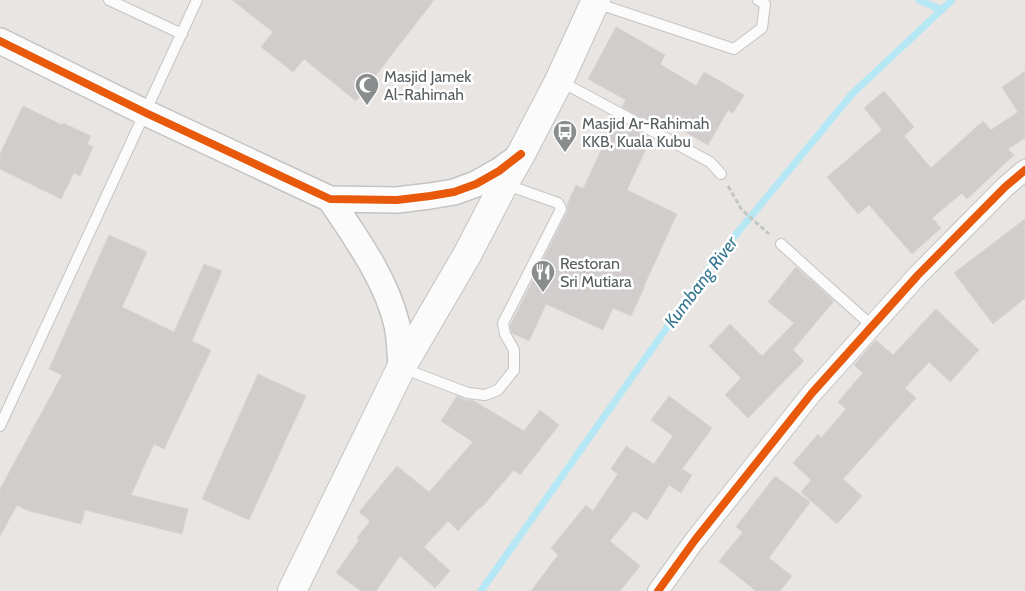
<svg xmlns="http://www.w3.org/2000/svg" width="1025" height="591" viewBox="0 0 1025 591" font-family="Cabin,sans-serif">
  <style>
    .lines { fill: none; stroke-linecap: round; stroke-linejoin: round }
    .stream { stroke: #b5e8f4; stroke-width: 7 }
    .building { fill: #d0cdcc; stroke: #d7d4d2 }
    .service-casing { stroke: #c3c4c3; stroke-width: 12 }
    .minor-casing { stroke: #c3c4c3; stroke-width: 22 }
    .tertiary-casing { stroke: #c3c4c3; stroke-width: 28 }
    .secondary-casing { stroke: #c3c4c3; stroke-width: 30 }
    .path { stroke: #c2c7c3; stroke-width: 3; stroke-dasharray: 5 2.5; stroke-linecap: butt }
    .service { stroke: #fcfbfb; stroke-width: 10 }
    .minor { stroke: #fcfbfb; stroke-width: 20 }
    .tertiary { stroke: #fcfbfb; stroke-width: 25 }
    .secondary { stroke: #fcfbfb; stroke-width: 28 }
    .cycleway-casing { stroke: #fff; stroke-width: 11 }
    .cycleway { stroke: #e8590c; stroke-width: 8 }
    .labels { text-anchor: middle; stroke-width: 5; stroke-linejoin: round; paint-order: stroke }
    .poi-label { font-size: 16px; fill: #585e60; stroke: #fff; text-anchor: start }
    .water-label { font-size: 18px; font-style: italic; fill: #377891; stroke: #fff }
  </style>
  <rect width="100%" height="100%" fill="#e8e5e2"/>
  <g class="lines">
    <g class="stream">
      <polyline points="919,0 942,10"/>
      <polyline points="481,591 714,261 852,94 952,0"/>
    </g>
  </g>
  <g class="building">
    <polygon points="232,0 434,0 356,101 304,59 293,72 261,47 273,32"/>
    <polygon points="616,27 665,55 660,64 696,86 704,72 744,95 733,113 728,110 708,145 661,118 657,126 622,107 626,100 588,79"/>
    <polygon points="1025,71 1025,138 1008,149 1014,155 967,199 962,193 932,218 941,228 912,254 869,205 858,214 827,177 882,130 864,108 884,91 914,127 904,136 931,168 983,121 991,130 1018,112 1002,87"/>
    <polygon points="23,106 62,125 63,123 91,136 87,144 93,147 80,176 74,173 61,199 0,169 0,154"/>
    <polygon points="616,119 651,138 627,190 677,214 644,286 645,286 631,316 613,308 603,330 546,304 529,341 512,333 510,326 567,212 568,209 567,205 576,185 583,189"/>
    <polygon points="1025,219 1025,298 993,324 954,273"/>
    <polygon points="109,235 147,252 122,307 174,332 204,264 222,271 192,341 211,350 164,449 154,444 131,495 188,509 182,534 85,510 81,524 26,510 17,505 0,536 0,489 62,375 49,369"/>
    <polygon points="796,267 834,301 793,350 804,361 748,418 725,395 741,378 709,346 730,324 762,356 794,323 768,302"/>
    <polygon points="936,309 979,350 950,382 929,362 905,388 916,398 843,479 862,496 837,524 801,492 811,480 793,463 818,434 821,438 846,409 838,402 863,373 854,365 876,340 893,355"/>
    <polygon points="258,374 306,396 249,520 202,499"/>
    <polygon points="457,396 466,400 474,401 524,431 540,410 559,425 520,475 514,470 481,508 480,507 458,531 448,521 424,547 450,571 435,588 400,556 376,591 361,591 336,573 359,540 357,538 370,521 359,512 397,466 429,492 473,442 441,421"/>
    <polygon points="669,396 712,428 682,469 692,475 681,493 669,485 647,520 634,511 610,541 640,566 620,591 531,591 558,555 551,548 586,505 593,511 618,474 611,469 626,446 654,464 673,436 651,420"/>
    <polygon points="775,476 810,502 769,558 792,576 780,591 756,591 719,561 743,532 736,527"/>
  </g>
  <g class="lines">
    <defs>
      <g id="service">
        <polyline points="109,0 182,34"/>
        <polyline points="596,3 734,49 762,28 765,4 758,0"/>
        <polyline points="560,81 710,162 721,174"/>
        <polyline points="781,244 872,326"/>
        <polyline points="402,368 468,393 485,395 498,390 514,370 514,350 505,334 503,323 561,209 558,203 504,184"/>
        <polyline points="0,426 197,0"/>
      </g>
      <polyline id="minor" points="658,591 695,540 812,393 918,275 1005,187 1025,170"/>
      <g id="tertiary">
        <polyline points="0,41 146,113 330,199 397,200 430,196 454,192 476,184 499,171 521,155"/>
        <path d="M 330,199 C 356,238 386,279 397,325 C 400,339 400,354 401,368"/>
      </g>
      <polyline id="secondary" points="292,591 401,368 467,255 504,184 521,154 559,81 596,0"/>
    </defs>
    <use href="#service" class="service-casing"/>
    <use href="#minor" class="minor-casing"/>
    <use href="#tertiary" class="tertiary-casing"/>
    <use href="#secondary" class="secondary-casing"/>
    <polyline class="path" points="728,186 742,210 769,234"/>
    <use href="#service" class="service"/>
    <use href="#minor" class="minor"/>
    <use href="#tertiary" class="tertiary"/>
    <use href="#secondary" class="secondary"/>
    <defs>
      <g id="cycleway">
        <polyline points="0,41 146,113 330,199 397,200 430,196 454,192 476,184 499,171 521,154"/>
        <polyline points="658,591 695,540 812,393 918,275 1005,187 1025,170"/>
      </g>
    </defs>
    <use href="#cycleway" class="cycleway-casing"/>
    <use href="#cycleway" class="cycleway"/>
  </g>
  <defs>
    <symbol id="mosque-pin" viewBox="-11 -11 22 30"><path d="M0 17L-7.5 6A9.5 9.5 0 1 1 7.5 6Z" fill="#8a8d8e" stroke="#fff"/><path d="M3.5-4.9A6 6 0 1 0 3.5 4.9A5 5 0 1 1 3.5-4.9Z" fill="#fff"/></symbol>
    <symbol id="bus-pin" viewBox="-11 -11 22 30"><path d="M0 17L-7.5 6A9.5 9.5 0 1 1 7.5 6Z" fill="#8a8d8e" stroke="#fff"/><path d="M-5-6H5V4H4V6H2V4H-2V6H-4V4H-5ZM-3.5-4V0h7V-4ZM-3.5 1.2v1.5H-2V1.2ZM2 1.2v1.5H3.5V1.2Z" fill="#fff"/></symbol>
    <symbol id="restaurant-pin" viewBox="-11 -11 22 30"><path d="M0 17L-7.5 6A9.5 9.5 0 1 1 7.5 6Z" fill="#8a8d8e" stroke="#fff"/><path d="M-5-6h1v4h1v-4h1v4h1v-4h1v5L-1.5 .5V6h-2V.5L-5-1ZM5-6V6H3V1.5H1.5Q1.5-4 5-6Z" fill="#fff"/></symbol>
  </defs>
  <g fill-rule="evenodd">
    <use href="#mosque-pin" x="353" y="71" width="28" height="38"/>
    <use href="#bus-pin" x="551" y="118" width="28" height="38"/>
    <use href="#restaurant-pin" x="529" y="258" width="28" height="38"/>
  </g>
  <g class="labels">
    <g class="poi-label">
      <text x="384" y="82">Masjid Jamek<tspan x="384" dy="18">Al-Rahimah</tspan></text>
      <text x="582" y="129">Masjid Ar-Rahimah<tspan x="582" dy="18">KKB, Kuala Kubu</tspan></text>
      <text x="560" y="269">Restoran<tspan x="560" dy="18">Sri Mutiara</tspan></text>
    </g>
    <g class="water-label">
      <text transform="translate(701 282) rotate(-53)" y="6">Kumbang River</text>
    </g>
  </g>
</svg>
